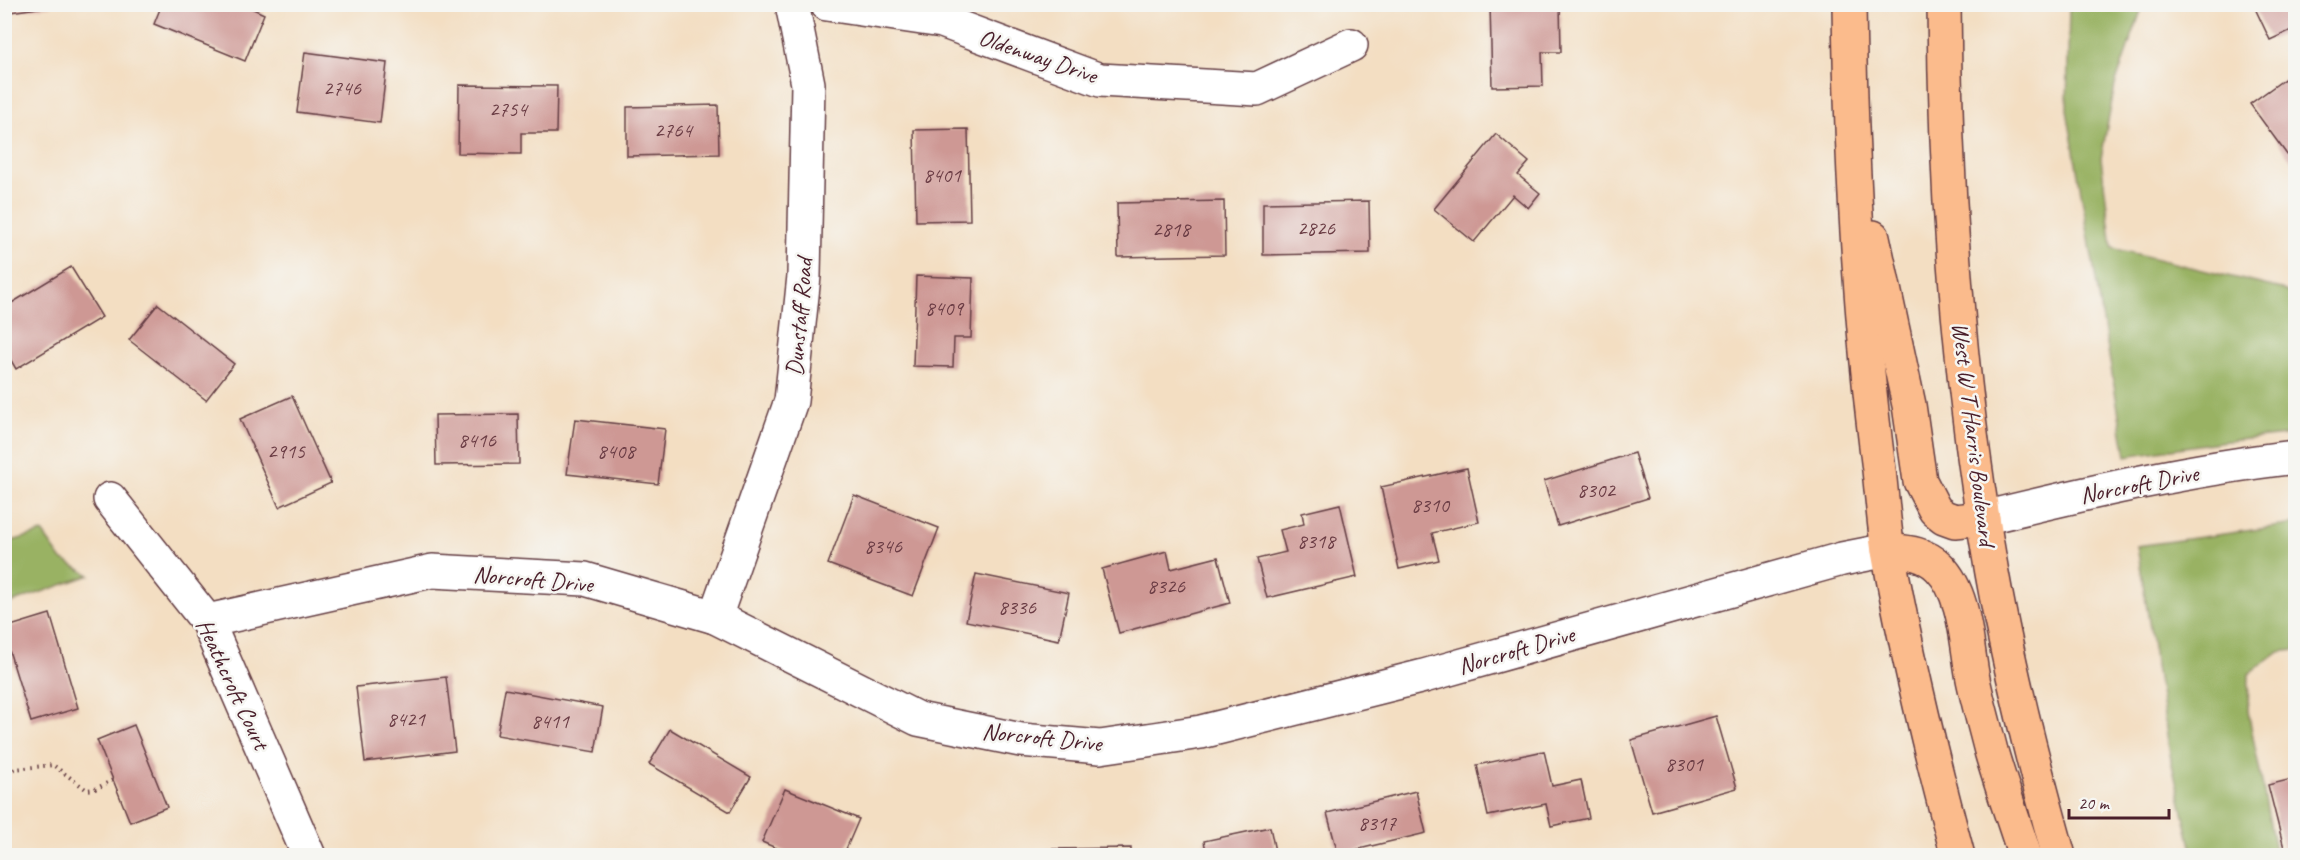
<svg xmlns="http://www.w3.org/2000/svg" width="2300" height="860" viewBox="0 0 2300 860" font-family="Caveat,sans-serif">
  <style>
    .forest { fill: #99b263; stroke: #726847; stroke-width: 1.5 }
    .building { fill: #ce9894 }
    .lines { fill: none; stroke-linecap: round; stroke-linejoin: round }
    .minor-casing { stroke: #633c42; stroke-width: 36 }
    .major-casing { stroke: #633c42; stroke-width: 36 }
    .path { stroke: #633c42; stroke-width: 4; stroke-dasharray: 1.5 4.5; stroke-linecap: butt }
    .minor { stroke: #fff; stroke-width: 33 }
    .major { stroke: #fbbb8c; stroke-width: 33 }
    .labels { text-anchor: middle; stroke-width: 5; stroke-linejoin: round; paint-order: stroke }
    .number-label { font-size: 21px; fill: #6b3d45 }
    .street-label { font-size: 24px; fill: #4a1f2b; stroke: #f6f6f2 }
  </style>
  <rect width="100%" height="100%" fill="#f6f6f2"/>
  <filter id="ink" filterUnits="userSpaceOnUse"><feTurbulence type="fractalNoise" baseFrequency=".0167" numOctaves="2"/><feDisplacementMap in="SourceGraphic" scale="12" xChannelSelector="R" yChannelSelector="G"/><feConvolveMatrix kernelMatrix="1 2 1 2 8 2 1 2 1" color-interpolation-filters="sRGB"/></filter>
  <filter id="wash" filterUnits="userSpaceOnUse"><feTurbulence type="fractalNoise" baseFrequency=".008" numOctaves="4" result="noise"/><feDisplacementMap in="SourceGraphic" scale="24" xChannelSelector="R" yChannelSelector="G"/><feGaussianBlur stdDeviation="1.35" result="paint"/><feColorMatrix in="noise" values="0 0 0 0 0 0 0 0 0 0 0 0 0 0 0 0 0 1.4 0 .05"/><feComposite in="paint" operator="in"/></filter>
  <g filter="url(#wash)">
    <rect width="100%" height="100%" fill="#f3dec2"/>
    <g class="forest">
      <polygon points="2069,5 2143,5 2115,85 2101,158 2112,248 2281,289 2295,296 2295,434 2218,442 2126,456 2067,110"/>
      <polygon points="2295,524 2295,650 2278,652 2249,674 2248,711 2276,855 2193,855 2171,760 2137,546"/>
      <polygon points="42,532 61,559 90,575 5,605 5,543"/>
    </g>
    <g id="blocks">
      <g class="building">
        <polygon points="162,4 242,4 264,14 245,61 154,24"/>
        <polygon points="1490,4 1560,4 1561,52 1542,52 1543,86 1492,87"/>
        <polygon points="2253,4 2296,4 2296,28 2270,40"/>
        <polygon points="4,5 51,5 51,6 4,13"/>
        <polygon points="305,52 387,63 380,123 297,112"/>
        <polygon points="2290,75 2296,83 2296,167 2250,104"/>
        <polygon points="459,85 557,86 556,133 521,133 521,154 458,153"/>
        <polygon points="718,105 719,154 627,156 627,107"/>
        <polygon points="968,129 970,220 916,221 914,130"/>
        <polygon points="1496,134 1529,162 1518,175 1540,193 1528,208 1513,195 1474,242 1434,209"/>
        <polygon points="1224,201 1225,255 1118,257 1117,203"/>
        <polygon points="1369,201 1370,253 1263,255 1263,203"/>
        <polygon points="71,267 102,317 16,369 5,350 5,307"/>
        <polygon points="916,276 973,278 971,338 954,338 953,367 913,366"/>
        <polygon points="158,304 234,364 206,400 129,340"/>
        <polygon points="292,396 331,483 279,507 240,419"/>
        <polygon points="518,414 519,464 436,465 435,415"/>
        <polygon points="575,419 665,429 658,484 567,474"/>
        <polygon points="1634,453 1648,498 1558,526 1544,481"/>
        <polygon points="1467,468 1479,522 1432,533 1439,560 1399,569 1381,487"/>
        <polygon points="854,495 939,528 913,596 828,564"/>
        <polygon points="1340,504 1357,577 1267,598 1257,559 1286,552 1280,530 1304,524 1302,513"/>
        <polygon points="1167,551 1171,569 1218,557 1230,603 1119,633 1102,569"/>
        <polygon points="976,574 1069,593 1059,640 966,621"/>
        <polygon points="50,614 78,708 31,722 4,634 4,628"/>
        <polygon points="446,677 455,751 365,762 356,687"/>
        <polygon points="505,689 603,707 595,752 497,735"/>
        <polygon points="1716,716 1737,788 1652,812 1631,740"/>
        <polygon points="134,725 167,807 130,822 97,740"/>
        <polygon points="670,729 751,777 730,812 649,764"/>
        <polygon points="1544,751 1552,786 1581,780 1589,818 1551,826 1546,804 1488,816 1477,765"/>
        <polygon points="2296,778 2296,856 2286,856 2268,785"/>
        <polygon points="785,789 859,819 843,856 795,856 762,842"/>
        <polygon points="1416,791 1426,833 1338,854 1327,813"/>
        <polygon points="1270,827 1276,856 1207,856 1204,841"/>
        <polygon points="1131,848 1131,856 1047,856 1047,849"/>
      </g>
    </g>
  </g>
  <g filter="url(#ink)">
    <use href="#blocks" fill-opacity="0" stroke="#633c42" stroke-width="1.5"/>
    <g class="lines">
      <defs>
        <g id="minor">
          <polyline points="827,4 942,21 1100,80 1257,89 1351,45"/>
          <polyline points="110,499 207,621 309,856"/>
          <path d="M 1983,518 C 2086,493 2190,469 2296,457"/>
          <polyline points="715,617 791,401 804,276 808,84 792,4"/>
          <polyline points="207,621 432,571 585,579 715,617 918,719 1021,740 1100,747 1201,732 1424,676 1842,559 1888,550"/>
        </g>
        <g id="major">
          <path d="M 1849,4 C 1851,160 1859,316 1879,470 C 1882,497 1884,524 1888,551 C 1906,653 1931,755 1958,856"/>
          <path d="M 1944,4 C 1945,195 1959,386 1992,573 C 2009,668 2033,763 2059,856"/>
          <polyline points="1873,237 1909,405 1920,481 1935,510 1944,517 1955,521 1983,518"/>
          <path d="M 1888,550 C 1907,552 1925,553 1939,567 C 1966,594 1966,644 1973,679 C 1978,703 1985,727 1991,751 C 2001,786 2014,821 2025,856"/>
        </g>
      </defs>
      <use href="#minor" class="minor-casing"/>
      <use href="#major" class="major-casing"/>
      <polyline class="path" points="4,777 15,769 53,765 87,790 95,789 113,780"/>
      <use href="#minor" class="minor"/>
      <use href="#major" class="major"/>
    </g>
  </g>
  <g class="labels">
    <g class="number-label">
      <text x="342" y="95">2746</text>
      <text x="508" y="116">2754</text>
      <text x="673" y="137">2764</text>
      <text x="942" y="182">8401</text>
      <text x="1316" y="235">2826</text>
      <text x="1171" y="236">2818</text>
      <text x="944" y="315">8409</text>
      <text x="477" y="447">8416</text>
      <text x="286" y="458">2915</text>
      <text x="616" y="458">8408</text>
      <text x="1596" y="497">8302</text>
      <text x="1430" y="512">8310</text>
      <text x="1316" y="548">8318</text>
      <text x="883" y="553">8346</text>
      <text x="1166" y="593">8326</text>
      <text x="1017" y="614">8336</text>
      <text x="406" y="726">8421</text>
      <text x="550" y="728">8411</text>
      <text x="1684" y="771">8301</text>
      <text x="1377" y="830">8317</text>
    </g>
    <g class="street-label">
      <text transform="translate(1038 56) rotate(19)" y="8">Oldenway Drive</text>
      <text transform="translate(799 317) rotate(-85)" y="8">Dunstaff Road</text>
      <text transform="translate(1974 434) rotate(83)" y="8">West W T Harris Boulevard</text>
      <text transform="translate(2139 484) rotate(-11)" y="8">Norcroft Drive</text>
      <text transform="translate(533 579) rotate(5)" y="8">Norcroft Drive</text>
      <text transform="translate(1516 650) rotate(-16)" y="8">Norcroft Drive</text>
      <text transform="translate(233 684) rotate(65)" y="8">Heathcroft Court</text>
      <text transform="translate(1042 737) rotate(6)" y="8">Norcroft Drive</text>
    </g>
  </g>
  <rect width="2300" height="860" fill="none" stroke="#f6f6f2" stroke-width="24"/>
  <path d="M2069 809v9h100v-9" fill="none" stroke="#4a1f2b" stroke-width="3"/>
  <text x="2078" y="809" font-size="18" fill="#4a1f2b" stroke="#f6f6f2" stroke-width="4.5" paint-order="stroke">20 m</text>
</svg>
